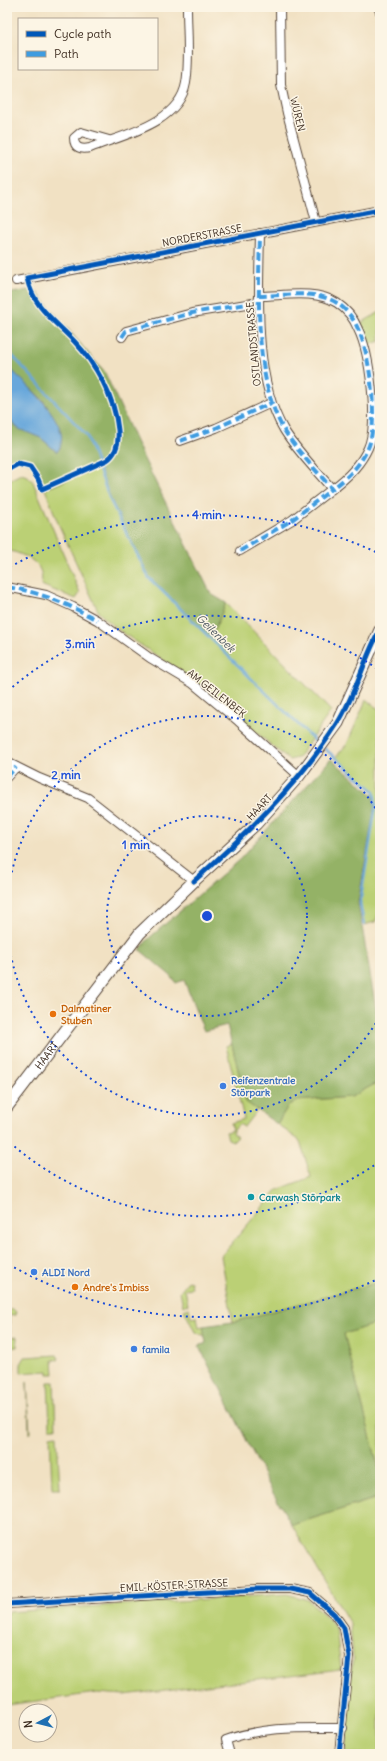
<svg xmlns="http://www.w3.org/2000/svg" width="387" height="1761" viewBox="0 0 387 1761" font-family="Delius,sans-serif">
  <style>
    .green { fill: #bbd074; stroke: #7b7d49 }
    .forest { fill: #94b266; stroke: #686e42 }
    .water { fill: #68a7db; stroke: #52687c }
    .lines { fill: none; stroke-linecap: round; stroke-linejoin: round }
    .stream { stroke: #68a7db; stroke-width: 2.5 }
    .minor-casing { stroke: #564537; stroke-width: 10 }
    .secondary-casing { stroke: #564537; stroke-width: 13 }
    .minor { stroke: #fff; stroke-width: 8 }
    .secondary { stroke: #fff; stroke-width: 11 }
    .quiet { stroke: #3f9ce0; stroke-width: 4; stroke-dasharray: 8 4; stroke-linecap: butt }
    .cycleway-casing { stroke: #fcf5e5; stroke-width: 8 }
    .cycleway { stroke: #0057b8; stroke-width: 5 }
    .ring { fill: none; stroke: #1d4ed8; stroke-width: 2; stroke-dasharray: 2 4 }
    .food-dot { fill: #e8710a; stroke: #fcf5e5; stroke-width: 1.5 }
    .shop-dot { fill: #3f7fe0; stroke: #fcf5e5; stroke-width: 1.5 }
    .culture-dot { fill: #0f9aa8; stroke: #fcf5e5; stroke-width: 1.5 }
    .labels { text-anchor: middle; stroke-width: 3; stroke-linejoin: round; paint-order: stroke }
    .street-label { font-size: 10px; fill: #3b2a1e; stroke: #fcf5e5 }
    .food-label { font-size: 10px; font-weight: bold; fill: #c56008; stroke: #fcf5e5; text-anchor: start }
    .shop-label { font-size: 10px; font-weight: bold; fill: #366cbe; stroke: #fcf5e5; text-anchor: start }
    .culture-label { font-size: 10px; font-weight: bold; fill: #0d838f; stroke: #fcf5e5; text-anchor: start }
    .water-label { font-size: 11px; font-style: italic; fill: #4b5660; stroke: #fcf5e5 }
    .centre { fill: #1d4ed8; stroke: #fcf5e5; stroke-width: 2 }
    .ring-label { font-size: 12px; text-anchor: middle; font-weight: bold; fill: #1d4ed8; stroke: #fcf5e5; stroke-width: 3; stroke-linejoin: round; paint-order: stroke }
  </style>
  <rect width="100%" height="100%" fill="#fcf5e5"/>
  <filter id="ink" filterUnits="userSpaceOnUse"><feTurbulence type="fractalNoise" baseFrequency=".025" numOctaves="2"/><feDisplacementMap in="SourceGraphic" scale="8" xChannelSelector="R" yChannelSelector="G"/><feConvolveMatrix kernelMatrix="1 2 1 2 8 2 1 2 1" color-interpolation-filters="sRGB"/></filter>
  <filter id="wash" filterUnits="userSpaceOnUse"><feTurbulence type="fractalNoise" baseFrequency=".012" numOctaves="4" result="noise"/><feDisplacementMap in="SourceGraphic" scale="16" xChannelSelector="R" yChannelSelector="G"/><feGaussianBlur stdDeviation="0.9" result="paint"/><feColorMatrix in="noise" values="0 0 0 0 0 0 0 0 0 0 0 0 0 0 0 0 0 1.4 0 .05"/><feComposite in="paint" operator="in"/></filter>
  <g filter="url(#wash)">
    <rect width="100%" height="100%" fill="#f1e1c3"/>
    <g class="green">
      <polygon points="380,312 380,341 368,345 361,323"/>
      <polygon points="99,467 111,500 149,578 211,638 226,603 331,711 298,758 289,760 199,684 120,631 99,613 58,523 45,489"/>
      <path d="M 21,474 L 28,476 L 33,482 L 80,593 L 76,599 L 41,585 C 46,563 26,555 7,550 L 7,481 Z"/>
      <polygon points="366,700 380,710 380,911 375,922 364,925 360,903 376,805 374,791 335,758 347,744"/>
      <polygon points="232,1044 246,1102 257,1110 244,1127 239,1124 232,1133 237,1137 233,1141 228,1139 226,1132 233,1130 231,1123 244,1119 226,1046"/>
      <polygon points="380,1081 380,1282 233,1322 221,1256 277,1190 311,1177 300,1141 277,1124 288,1106 296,1101 351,1097"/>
      <polygon points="188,1281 191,1282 192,1288 185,1289 188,1305 183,1306 180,1291"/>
      <polygon points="12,1308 16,1312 15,1315 9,1316 10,1333 7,1333 7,1315"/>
      <polygon points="189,1308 191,1318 197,1317 199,1327 203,1326 205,1336 195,1332 184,1310"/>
      <polygon points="380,1322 380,1474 344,1334"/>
      <polygon points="17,1337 17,1347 7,1348 7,1338"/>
      <polygon points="57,1355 59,1359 53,1360 54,1374 48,1374 48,1371 21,1373 21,1364 25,1357"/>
      <polygon points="7,1356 13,1362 13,1370 10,1374 7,1374"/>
      <polygon points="27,1382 30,1433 29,1433"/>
      <polygon points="48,1382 54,1382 56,1428 50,1428"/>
      <polygon points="57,1435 60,1489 52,1489 50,1436"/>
      <polygon points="380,1497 380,1754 345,1754 353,1656 350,1624 292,1525"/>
      <polygon points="287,1594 308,1600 328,1618 336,1629 341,1669 124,1695 97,1693 7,1705 7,1612"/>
    </g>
    <g class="forest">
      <path d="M 34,289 L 105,373 L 144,459 L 211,594 L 226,603 L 211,638 L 149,578 L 111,500 L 99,467 L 45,489 C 37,470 32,454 7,463 L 7,418 L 20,429 L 41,438 L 57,452 L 60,448 L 56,421 L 43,400 L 7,366 L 7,294 Z"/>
      <polygon points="331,759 373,795 375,806 358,903 380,1033 380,1081 351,1097 296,1101 288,1106 277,1124 246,1102 227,1025 204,1031 184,980 176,983 171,976 140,950 148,939 240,859"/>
      <polygon points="380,1282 380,1322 344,1334 380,1474 380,1497 292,1525 273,1493 199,1346 206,1343 203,1326 233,1322"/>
    </g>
    <path class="water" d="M 7,366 C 23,381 78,427 57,452 L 41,438 L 19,429 L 7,418 Z"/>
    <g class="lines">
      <g class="stream">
        <polyline points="7,350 87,436 110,500 149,578 318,744"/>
        <polyline points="324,748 374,791 376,805 360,903 364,925"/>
      </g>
    </g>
  </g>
  <g filter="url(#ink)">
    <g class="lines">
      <defs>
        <g id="minor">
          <polyline points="280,7 281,85 287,113 316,222"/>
          <polyline points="378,7 380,12"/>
          <path d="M 109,140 L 81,132 L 74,138 C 74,148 81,150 90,148 C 122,135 179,124 186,83 C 190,59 187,32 187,7"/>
          <polyline points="16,281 380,210"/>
          <path d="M 259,296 C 283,296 315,289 337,303 C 346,309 354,319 358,329 C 370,353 379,423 368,448 C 360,466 347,478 332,489"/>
          <polyline points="122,337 126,331 192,313 259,302"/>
          <polyline points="180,441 216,428 271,403"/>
          <path d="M 240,551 L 292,520 L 332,489 C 316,470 297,451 284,430 C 253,378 259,292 260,233"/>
          <polyline points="7,587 46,595 73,607 97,620 150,658 192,683 238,721 299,776"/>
          <polyline points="7,762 39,778 88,798 194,881"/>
          <polyline points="7,777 16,767"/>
          <polyline points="7,1604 258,1589 290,1589 310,1593 334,1614 344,1628 349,1656 339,1754"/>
          <path d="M 230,1754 L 226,1740 C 264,1726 303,1728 343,1728"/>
        </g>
        <g id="secondary">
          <path id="s1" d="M 7,1107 L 140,933 L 194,881 L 256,824 L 299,776 L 338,723 L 380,630"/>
        </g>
      </defs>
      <use href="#minor" class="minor-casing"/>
      <use href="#secondary" class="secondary-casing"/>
      <use href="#minor" class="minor"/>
      <use href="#secondary" class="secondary"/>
      <g class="quiet">
        <path d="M 259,296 C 283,296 315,289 337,303 C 346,309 354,319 358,329 C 370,353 379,423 368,448 C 360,466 347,478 332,489"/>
        <polyline points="122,337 126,331 192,313 259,302"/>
        <polyline points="180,441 216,428 271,403"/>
        <path d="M 240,551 L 292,520 L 332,489 C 316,470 297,451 284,430 C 253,378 259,292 260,233"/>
        <path d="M 7,587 C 40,592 68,604 97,620"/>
        <polyline points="7,777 16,767"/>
      </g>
      <defs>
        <g id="cycleway">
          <path d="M 7,470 L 18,464 L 30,467 L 38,479 L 42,489 L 107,460 C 117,453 119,442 118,430 C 115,398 96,364 74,341 C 55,321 33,307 27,278 L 380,210"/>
          <path d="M 194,881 C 247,833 298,785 337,724 C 356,695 363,660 380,630"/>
          <polyline points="7,1604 258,1589 290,1589 310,1593 334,1614 344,1628 349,1656 339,1754"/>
        </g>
      </defs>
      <use href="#cycleway" class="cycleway-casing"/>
      <use href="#cycleway" class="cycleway"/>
    </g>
  </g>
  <g class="ring">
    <circle cx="207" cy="916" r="100"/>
    <path d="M379 1018A200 200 0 0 1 7 918M7 914A200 200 0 0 1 379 814"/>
    <path d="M379 1162A300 300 0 0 1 8 1141M8 691A300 300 0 0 1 379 670"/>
    <path d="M380 1278A401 401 0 0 1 10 1265M10 567A401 401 0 0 1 380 554"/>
  </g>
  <g class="food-dot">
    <circle cx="53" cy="1014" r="4"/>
    <circle cx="75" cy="1287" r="4"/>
  </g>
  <g class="shop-dot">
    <circle cx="223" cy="1086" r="4"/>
    <circle cx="34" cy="1272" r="4"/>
    <circle cx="134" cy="1349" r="4"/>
  </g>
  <circle class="culture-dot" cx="251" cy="1197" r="4"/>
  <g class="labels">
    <g class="street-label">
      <text transform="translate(298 114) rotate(76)" y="4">WÜREN</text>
      <text transform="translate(202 235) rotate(-11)" y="4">NORDERSTRASSE</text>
      <text transform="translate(253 344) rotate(-95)" y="4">OSTLANDSTRASSE</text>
      <text transform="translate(217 693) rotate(38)" y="4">AM GEILENBEK</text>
      <text transform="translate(259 807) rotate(-47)" y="4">HAART</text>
      <text dy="4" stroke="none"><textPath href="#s1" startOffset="65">HAART</textPath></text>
      <text transform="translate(174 1585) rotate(-3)" y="4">EMIL-KÖSTER-STRASSE</text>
    </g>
    <g class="food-label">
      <text x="61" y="1012">Dalmatiner<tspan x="61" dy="12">Stuben</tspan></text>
      <text x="83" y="1291">Andre's Imbiss</text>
    </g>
    <g class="shop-label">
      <text x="231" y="1084">Reifenzentrale<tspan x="231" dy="12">Störpark</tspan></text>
      <text x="42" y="1276">ALDI Nord</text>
      <text x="142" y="1353">famila</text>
    </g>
    <g class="culture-label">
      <text x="259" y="1201">Carwash Störpark</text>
    </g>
    <g class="water-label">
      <text transform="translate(216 633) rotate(44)" y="4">Geilenbek</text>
    </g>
  </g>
  <circle cx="207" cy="916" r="6" class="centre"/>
  <g class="ring-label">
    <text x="207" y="519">4 min</text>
    <text x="80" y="648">3 min</text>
    <text x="66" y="779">2 min</text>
    <text x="136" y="849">1 min</text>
  </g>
  <rect width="387" height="1761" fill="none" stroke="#fcf5e5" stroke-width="24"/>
  <rect x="18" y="18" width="140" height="52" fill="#fcf5e5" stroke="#afa495"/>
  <rect x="26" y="31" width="20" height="6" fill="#0057b8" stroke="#afa495"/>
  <text x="54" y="38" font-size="12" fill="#3b2a1e">Cycle path</text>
  <rect x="26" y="51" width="20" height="6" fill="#3f9ce0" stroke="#afa495"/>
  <text x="54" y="58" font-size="12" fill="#3b2a1e">Path</text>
  <g transform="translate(38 1723) rotate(263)"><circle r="19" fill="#fcf5e5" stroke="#afa495"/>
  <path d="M0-3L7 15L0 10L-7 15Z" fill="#1f6fb2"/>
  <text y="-6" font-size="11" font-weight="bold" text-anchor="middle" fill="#3b2a1e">N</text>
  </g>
</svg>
